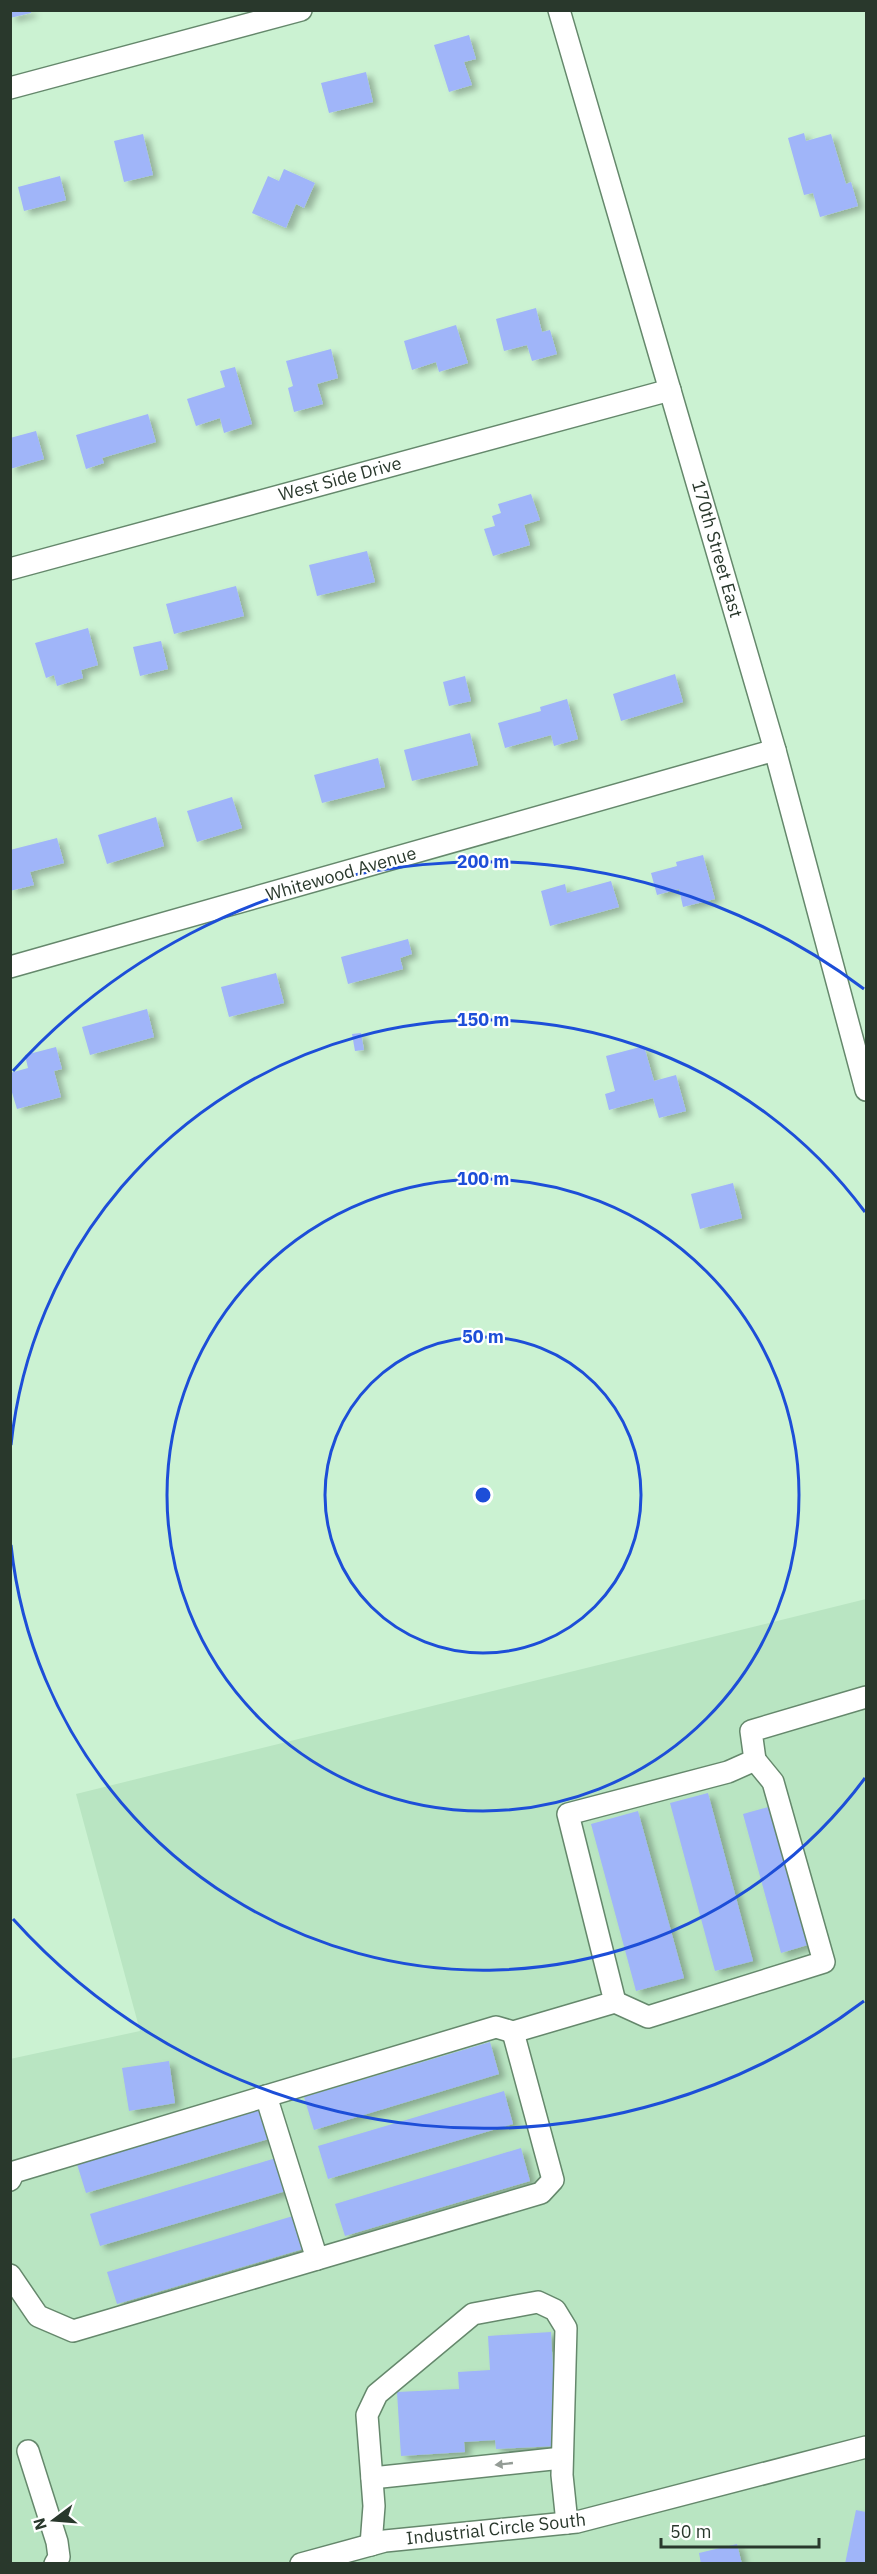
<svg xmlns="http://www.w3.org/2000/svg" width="877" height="2574" viewBox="0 0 877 2574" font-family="'IBM Plex Sans',sans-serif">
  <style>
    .built { fill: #b9e5c2 }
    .building { fill: #a0b5f9; filter: url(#shadow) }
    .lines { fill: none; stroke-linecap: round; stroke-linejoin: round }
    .minor-casing { stroke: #65886c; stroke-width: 24 }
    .minor { stroke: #fff; stroke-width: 21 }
    .oneway { fill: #949c96 }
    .ring { fill: none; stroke: #1d4ed8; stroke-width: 3 }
    .labels { text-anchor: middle; stroke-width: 4.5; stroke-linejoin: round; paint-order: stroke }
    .street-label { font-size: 18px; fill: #29382c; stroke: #fff }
    .centre { fill: #1d4ed8; stroke: #fff; stroke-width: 3 }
    .ring-label { font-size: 18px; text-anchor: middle; font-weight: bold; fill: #1d4ed8; stroke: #fff; stroke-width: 4.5; stroke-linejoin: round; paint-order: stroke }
  </style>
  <defs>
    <filter id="shadow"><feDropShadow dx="6" dy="4" stdDeviation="3" flood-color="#0004"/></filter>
  </defs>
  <rect width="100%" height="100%" fill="#cbf2d2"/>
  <polygon class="built" points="866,1599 866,2563 11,2563 10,2059 140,2031 76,1794"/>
  <g class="building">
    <polygon points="10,10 31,10 31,13 10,18"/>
    <polygon points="469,35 476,59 464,62 472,85 449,92 434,45"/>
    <polygon points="366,72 373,102 329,113 321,83"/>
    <polygon points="804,133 806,141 831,134 846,184 851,182 858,206 820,217 813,193 804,195 788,138"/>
    <polygon points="143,134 153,175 124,182 114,141"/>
    <polygon points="284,169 315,183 304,208 296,204 286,228 252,213 268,176 279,181"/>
    <polygon points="60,176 66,200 24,211 18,187"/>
    <polygon points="536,308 542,332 550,330 557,354 532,361 527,345 504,351 496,319"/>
    <polygon points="456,325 468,363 439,372 436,362 412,370 404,341"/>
    <polygon points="331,349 338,378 317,384 323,404 294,412 288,388 293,386 286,361"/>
    <polygon points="235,367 252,424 224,433 220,418 196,426 187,399 225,387 220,371"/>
    <polygon points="148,414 156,442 102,458 104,463 86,469 76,435"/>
    <polygon points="36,431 44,459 10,469 10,438"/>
    <polygon points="531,494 540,520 524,525 530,545 493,556 484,529 495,526 492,516 501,513 498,504"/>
    <polygon points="367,551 375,582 317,596 309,565"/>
    <polygon points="236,586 244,616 174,634 166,604"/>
    <polygon points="88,628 98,665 81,670 83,678 57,686 54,675 46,678 35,643"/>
    <polygon points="161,641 168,669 140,676 133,647"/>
    <polygon points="675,674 683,702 621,721 613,694"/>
    <polygon points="465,676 471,701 449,706 443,682"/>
    <polygon points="567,699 578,739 554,746 551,735 505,748 498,723 541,711 540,707"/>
    <polygon points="470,733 478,765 412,781 404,750"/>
    <polygon points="378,758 385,787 322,803 314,775"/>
    <polygon points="232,797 242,828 197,842 187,811"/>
    <polygon points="156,817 164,846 107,864 98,835"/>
    <polygon points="57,838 64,863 30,872 34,885 10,891 10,850"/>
    <polygon points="703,855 715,899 683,907 679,889 657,895 651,873 677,866 676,862"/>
    <polygon points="611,881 619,907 550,926 541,891 565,884 567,893"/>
    <polygon points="408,939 412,954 400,958 403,969 348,984 341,957"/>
    <polygon points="276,973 284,1003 229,1017 221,987"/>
    <polygon points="147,1009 154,1037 90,1055 82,1027"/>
    <polygon points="361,1033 364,1050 355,1051 352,1034"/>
    <polygon points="644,1046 654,1081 676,1075 686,1111 659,1118 653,1098 609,1110 605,1094 615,1091 606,1056"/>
    <polygon points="56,1047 62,1069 54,1071 61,1097 17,1109 10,1086 10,1073 28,1068 25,1055"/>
    <polygon points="733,1183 742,1218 700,1229 691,1194"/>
    <polygon points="708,1793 753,1961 715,1971 670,1803"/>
    <polygon points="772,1806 811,1944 781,1953 743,1814"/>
    <polygon points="638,1811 684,1978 636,1991 591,1824"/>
    <polygon points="490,2042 499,2074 314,2130 304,2097"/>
    <polygon points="169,2061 175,2103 129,2111 122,2068"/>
    <polygon points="504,2091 513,2124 328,2179 318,2146"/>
    <polygon points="262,2105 272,2138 86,2193 76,2161"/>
    <polygon points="521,2148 530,2181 345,2236 335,2204"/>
    <polygon points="276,2158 286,2191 100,2246 90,2214"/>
    <polygon points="293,2216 303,2249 117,2304 107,2272"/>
    <polygon points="551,2332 557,2446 496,2449 495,2440 464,2442 465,2452 401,2456 397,2392 459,2389 458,2372 490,2370 488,2336"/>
    <polygon points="856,2510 866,2512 866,2564 845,2564"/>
    <polygon points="737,2544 742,2564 701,2564 699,2553"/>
  </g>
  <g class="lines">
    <defs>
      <g id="minor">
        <polyline points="559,10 775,750 866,1090"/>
        <polyline points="10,88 301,10"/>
        <polyline points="10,569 670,390"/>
        <polyline points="10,967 775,750"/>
        <polyline points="615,2002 648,2017 824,1962 773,1782 755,1760"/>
        <polyline points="266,2096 317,2259"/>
        <polyline points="10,2180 14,2172 496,2027 513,2032 615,2002 568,1814 728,1772 755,1760 751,1731 866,1697"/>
        <polyline points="10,2275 38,2316 73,2331 541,2193 553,2180 513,2032"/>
        <polyline points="28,2451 57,2542 59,2557 55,2564"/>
        <polyline points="372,2478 562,2458"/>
        <polyline points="371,2545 374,2506 367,2415 377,2394 473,2314 538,2302 555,2310 566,2328 562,2475 567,2523"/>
        <polyline points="301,2564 385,2541 577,2522 866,2447"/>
      </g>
    </defs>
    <use href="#minor" class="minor-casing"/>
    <use href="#minor" class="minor"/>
  </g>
  <defs><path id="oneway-solid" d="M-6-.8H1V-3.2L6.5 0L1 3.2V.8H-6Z" transform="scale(1.5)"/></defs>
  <use class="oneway" href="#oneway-solid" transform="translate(504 2464) rotate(174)"/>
  <g class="ring">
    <circle cx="483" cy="1495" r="158"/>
    <circle cx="483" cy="1495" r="316"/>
    <path d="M865 1778A475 475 0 0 1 11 1545M11 1445A475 475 0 0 1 865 1212"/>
    <path d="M864 2001A633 633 0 0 1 13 1919M13 1071A633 633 0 0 1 864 989"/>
  </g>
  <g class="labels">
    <g class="street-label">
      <text transform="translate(340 479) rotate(-15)" y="6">West Side Drive</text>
      <text transform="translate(717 549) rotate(74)" y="6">170th Street East</text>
      <text transform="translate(341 874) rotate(-16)" y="6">Whitewood Avenue</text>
      <text transform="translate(496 2529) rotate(-6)" y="6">Industrial Circle South</text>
    </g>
  </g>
  <circle cx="483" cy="1495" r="9" class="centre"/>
  <g class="ring-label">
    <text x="483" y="868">200 m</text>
    <text x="483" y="1026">150 m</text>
    <text x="483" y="1185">100 m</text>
    <text x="483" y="1343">50 m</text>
  </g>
  <rect width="877" height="2574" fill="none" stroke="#29382c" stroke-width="24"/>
  <g transform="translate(54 2520) rotate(254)" stroke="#ffffff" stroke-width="4.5" paint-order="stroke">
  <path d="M0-4.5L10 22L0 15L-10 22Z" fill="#29382c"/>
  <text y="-9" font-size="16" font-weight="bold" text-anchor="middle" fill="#29382c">N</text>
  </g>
  <path d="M661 2538v9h158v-9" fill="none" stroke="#29382c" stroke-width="3"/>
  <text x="670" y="2538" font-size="18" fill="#29382c" stroke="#ffffff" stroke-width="4.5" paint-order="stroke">50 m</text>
</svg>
